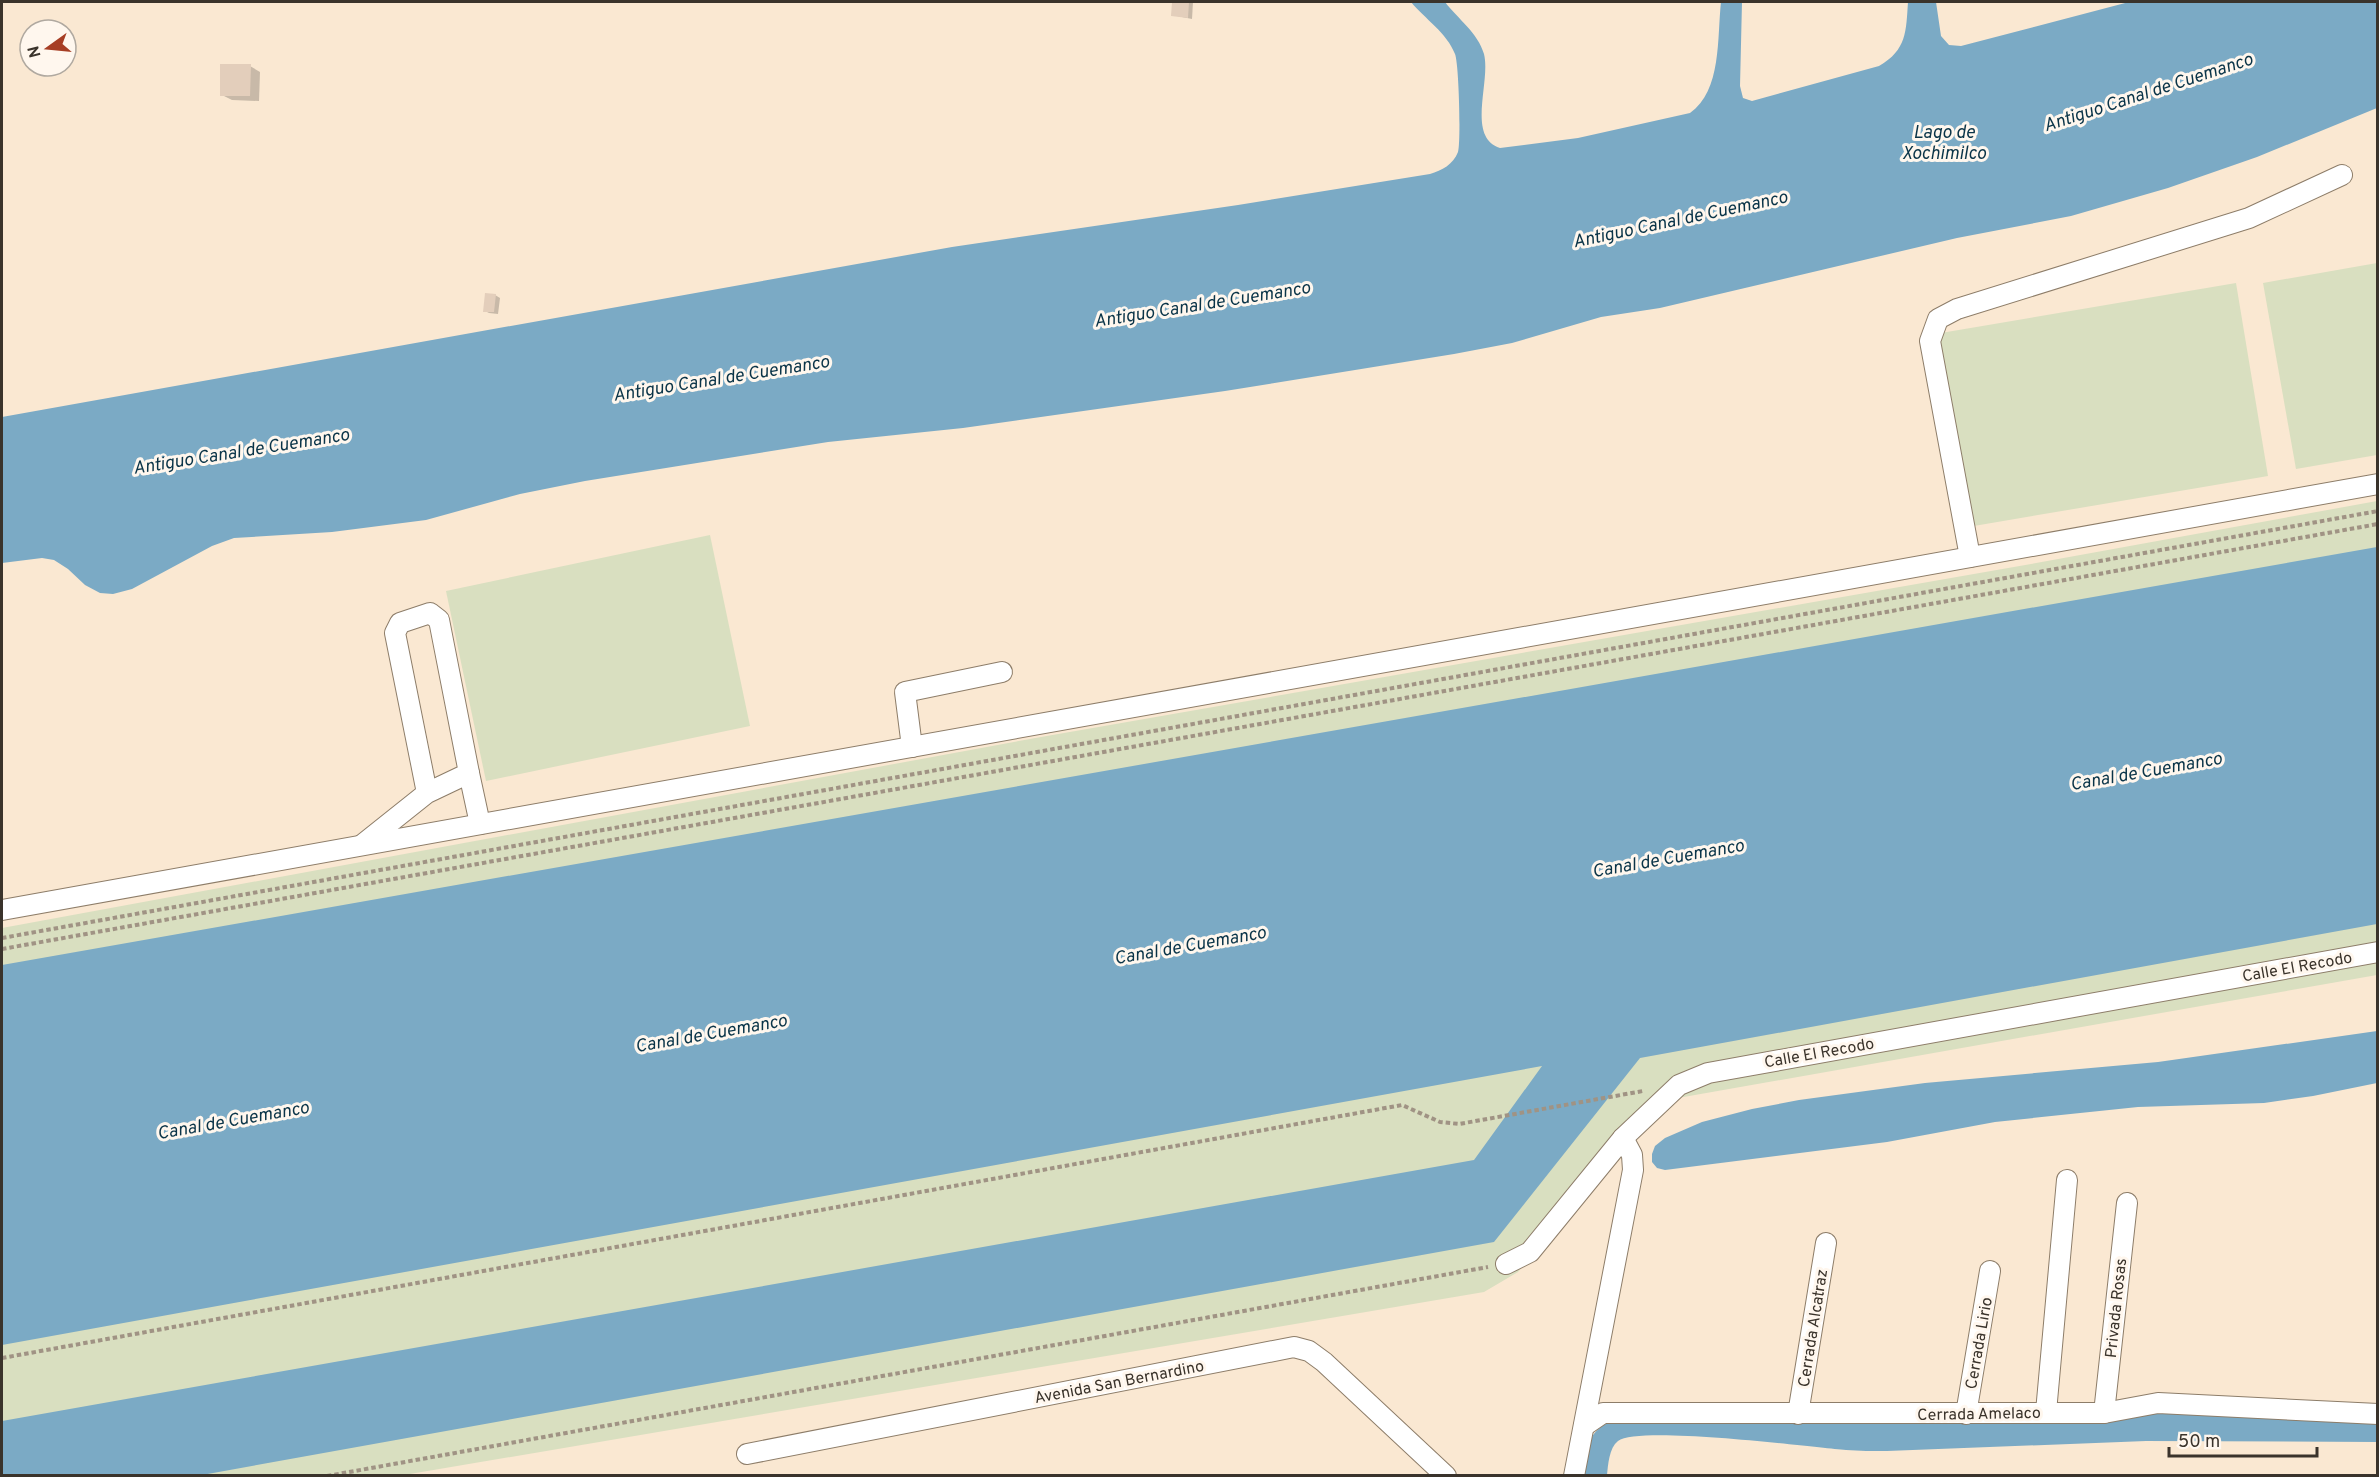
<svg xmlns="http://www.w3.org/2000/svg" width="2379" height="1477" viewBox="0 0 2379 1477" font-family="Overpass,sans-serif">
  <style>
    .green { fill: #d9dfc0 }
    .water { fill: #7baac5 }
    .shadow { fill: #0003 }
    .building { fill: #e3cebb }
    .lines { fill: none; stroke-linecap: round; stroke-linejoin: round }
    .minor-casing { stroke: #8d7d69; stroke-width: 22 }
    .path { stroke: #a09384; stroke-width: 4; stroke-dasharray: 4.5 3; stroke-linecap: butt }
    .minor { stroke: #fff; stroke-width: 20 }
    .labels { text-anchor: middle; stroke-width: 6; stroke-linejoin: round; paint-order: stroke }
    .street-label { font-size: 16px; fill: #3a332b; stroke: #fff7ee }
    .water-label { font-size: 18px; font-style: italic; fill: #0a3448; stroke: #fff7ee }
  </style>
  <rect width="100%" height="100%" fill="#fae8d2"/>
  <g class="green">
    <polygon points="2377,263 2377,455 2296,469 2263,283"/>
    <polygon points="2236,283 2268,476 1968,527 1935,334"/>
    <polygon points="2377,501 2377,975 1661,1101 1518,1272 1484,1292 404,1475 2,1476 2,928 1041,737 2031,564"/>
    <polygon points="710,535 750,726 486,781 446,591"/>
  </g>
  <g class="water">
    <path d="M 1411,2 L 1445,2 C 1458,19 1478,33 1484,54 C 1491,82 1466,137 1500,148 L 1578,138 L 1690,113 C 1722,91 1717,37 1721,2 L 1742,2 L 1740,86 L 1743,98 L 1752,101 L 1879,66 C 1907,50 1906,31 1908,2 L 1936,2 L 1941,36 L 1949,45 L 1961,46 L 2129,2 L 2377,2 L 2377,108 L 2257,157 L 2168,188 L 2071,216 L 1957,238 L 1660,308 L 1601,317 L 1512,343 L 1454,354 L 1225,391 L 963,428 L 828,442 L 585,481 L 520,494 L 426,520 L 332,532 L 234,538 L 212,546 L 132,589 L 113,594 L 100,593 L 85,585 L 68,569 L 54,560 L 42,558 L 2,563 L 2,417 L 952,247 L 1238,205 L 1430,174 C 1442,170 1453,165 1458,152 C 1461,142 1459,64 1455,54 C 1447,33 1425,19 1411,2 Z"/>
    <polygon points="2377,547 2377,924 1640,1058 1494,1242 202,1475 2,1475 2,1421 1474,1160 1542,1066 2,1345 2,965"/>
    <polygon points="2377,1031 2377,1083 2313,1096 2264,1103 2138,1107 1995,1122 1887,1142 1665,1170 1657,1168 1652,1162 1652,1154 1655,1146 1665,1138 1702,1122 1752,1109 1799,1100 1925,1083 2158,1062"/>
    <path d="M 2149,1411 L 2377,1421 L 2377,1442 L 2146,1441 L 1887,1451 C 1873,1451 1859,1451 1846,1450 C 1810,1447 1639,1425 1618,1441 C 1609,1448 1608,1465 1607,1475 L 1581,1476 C 1587,1452 1586,1432 1610,1422 Z"/>
  </g>
  <g class="shadow">
    <polygon points="1174,2 1193,2 1192,19 1172,15"/>
    <polygon points="250,66 260,72 259,101 232,100 222,95"/>
    <polygon points="495,295 500,298 498,314 489,313 485,311"/>
  </g>
  <g class="building">
    <polygon points="1172,2 1189,2 1188,18 1171,16"/>
    <polygon points="220,64 251,64 250,96 220,96"/>
    <polygon points="485,293 496,294 494,312 483,312"/>
  </g>
  <g class="lines">
    <defs>
      <g id="minor">
        <polyline points="1970,557 1930,341 1938,319 1957,309 2249,218 2342,175"/>
        <polyline points="912,747 905,692 1002,672"/>
        <polyline points="469,773 480,824"/>
        <polyline points="363,844 427,793 469,773 439,620 430,613 400,623 395,633 427,793"/>
        <polyline points="2,910 2378,484"/>
        <polyline points="1506,1264 1530,1252 1623,1138 1679,1085 1708,1073 2378,952"/>
        <polyline points="2046,1412 2067,1180"/>
        <polyline points="2104,1413 2127,1203"/>
        <polyline points="1798,1414 1826,1243"/>
        <polyline points="1966,1414 1990,1271"/>
        <polyline points="1584,1426 1603,1413 2104,1413 2158,1403 2378,1414"/>
        <polyline points="747,1454 1294,1347 1309,1351 1324,1362 1446,1476"/>
        <polyline points="1574,1476 1633,1170 1632,1155 1623,1138"/>
      </g>
    </defs>
    <use href="#minor" class="minor-casing"/>
    <g class="path">
      <polyline points="2,938 2378,511"/>
      <polyline points="2,949 2378,524"/>
      <polyline points="2,1358 1402,1105 1440,1122 1459,1124 1643,1091"/>
      <polyline points="327,1476 1488,1267"/>
    </g>
    <use href="#minor" class="minor"/>
  </g>
  <g class="labels">
    <g class="street-label">
      <text transform="translate(2297 966) rotate(-10)" y="6">Calle El Recodo</text>
      <text transform="translate(1819 1052) rotate(-10)" y="6">Calle El Recodo</text>
      <text transform="translate(2115 1308) rotate(-84)" y="6">Privada Rosas</text>
      <text transform="translate(1812 1328) rotate(-81)" y="6">Cerrada Alcatraz</text>
      <text transform="translate(1978 1343) rotate(-80)" y="6">Cerrada Lirio</text>
      <text transform="translate(1119 1381) rotate(-11)" y="6">Avenida San Bernardino</text>
      <text transform="translate(1979 1413) rotate(-1)" y="6">Cerrada Amelaco</text>
    </g>
    <g class="water-label">
      <text transform="translate(2148 92) rotate(-18)" y="6">Antiguo Canal de Cuemanco</text>
      <text x="1944" y="138">Lago de<tspan x="1944" dy="21">Xochimilco</tspan></text>
      <text transform="translate(1680 219) rotate(-12)" y="6">Antiguo Canal de Cuemanco</text>
      <text transform="translate(1202 304) rotate(-9)" y="6">Antiguo Canal de Cuemanco</text>
      <text transform="translate(721 378) rotate(-9)" y="6">Antiguo Canal de Cuemanco</text>
      <text transform="translate(241 451) rotate(-9)" y="6">Antiguo Canal de Cuemanco</text>
      <text transform="translate(2146 771) rotate(-10)" y="6">Canal de Cuemanco</text>
      <text transform="translate(1668 858) rotate(-10)" y="6">Canal de Cuemanco</text>
      <text transform="translate(1190 945) rotate(-10)" y="6">Canal de Cuemanco</text>
      <text transform="translate(711 1033) rotate(-10)" y="6">Canal de Cuemanco</text>
      <text transform="translate(233 1120) rotate(-10)" y="6">Canal de Cuemanco</text>
    </g>
  </g>
  <rect width="2379" height="1477" fill="none" stroke="#3a332b" stroke-width="6"/>
  <g transform="translate(48 48) rotate(255)"><circle r="28" fill="#fff7ee" stroke="#b0a9a0" stroke-width="1.5"/>
  <path d="M0-4.5L10 22L0 15L-10 22Z" fill="#a73e24"/>
  <text y="-9" font-size="16" font-weight="bold" text-anchor="middle" fill="#3a332b">N</text>
  </g>
  <path d="M2169 1447v9h148v-9" fill="none" stroke="#3a332b" stroke-width="3"/>
  <text x="2178" y="1447" font-size="18" fill="#3a332b" stroke="#fff7ee" stroke-width="4.5" paint-order="stroke">50 m</text>
</svg>
